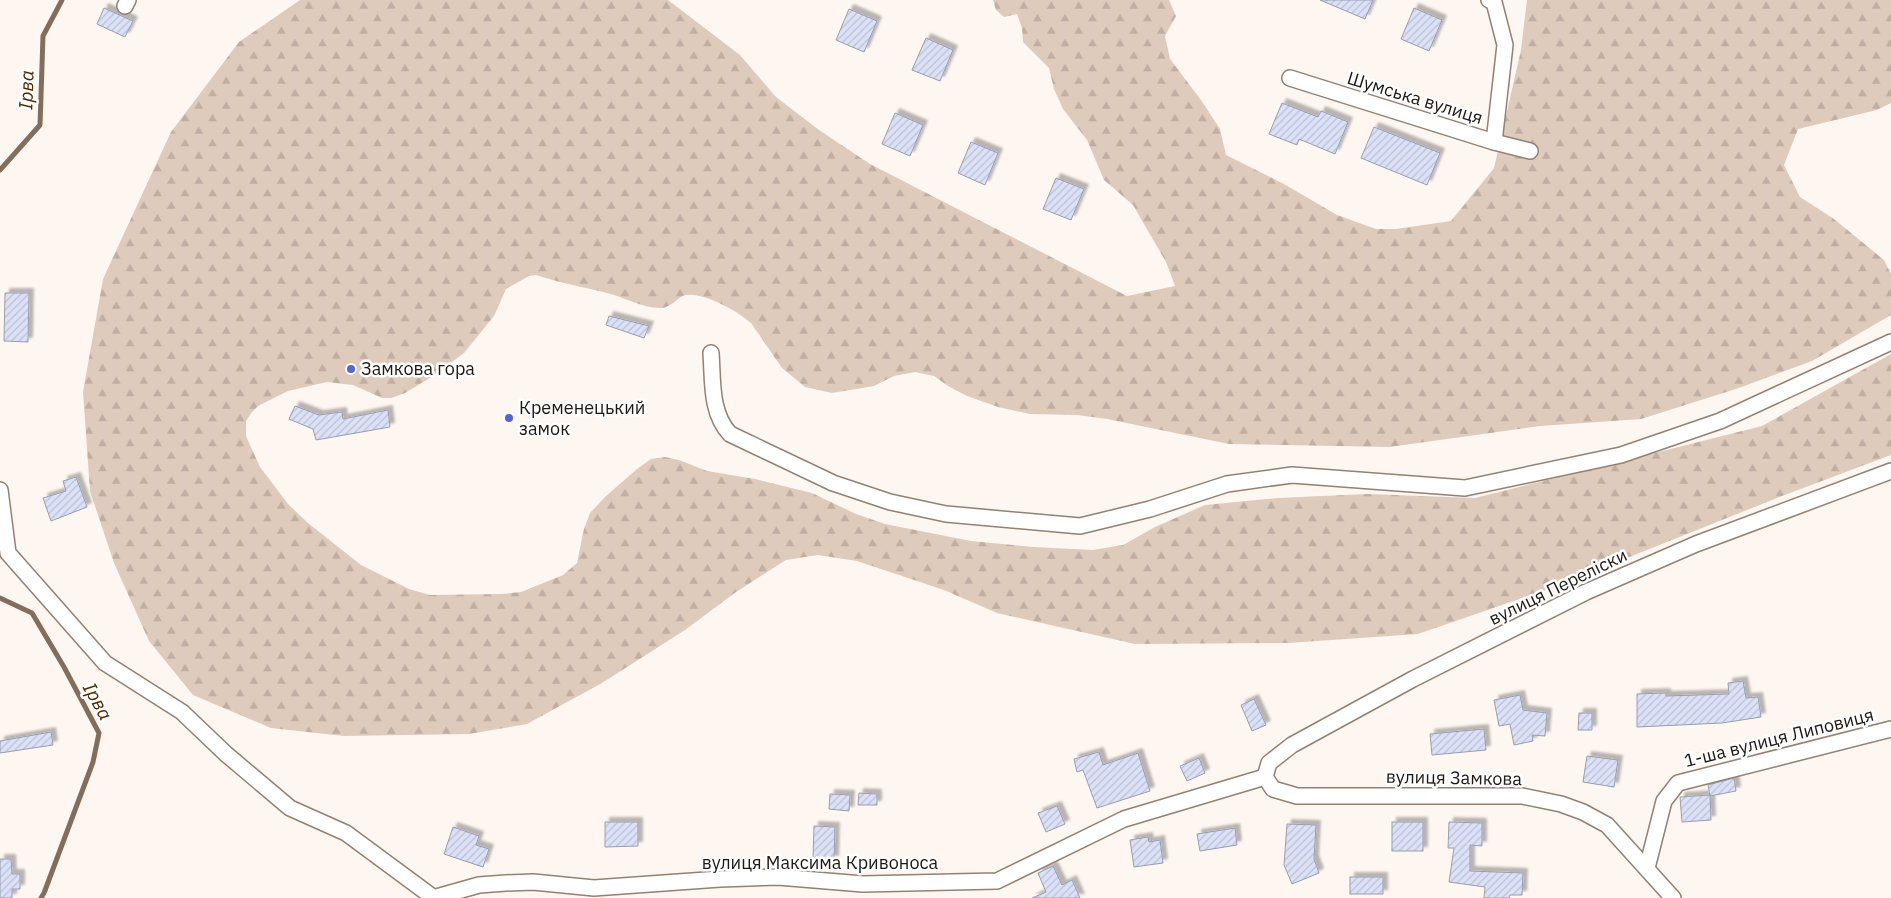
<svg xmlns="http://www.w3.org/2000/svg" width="1891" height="898" viewBox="0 0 1891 898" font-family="'IBM Plex Sans',sans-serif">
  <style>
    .forest { fill: url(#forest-firs) }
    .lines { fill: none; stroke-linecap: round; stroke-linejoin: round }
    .stream { stroke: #856d5c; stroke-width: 5 }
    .building { fill: url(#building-hatch); stroke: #979db1; filter: url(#shadow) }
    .minor-casing { stroke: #948173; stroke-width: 18 }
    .minor { stroke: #fff; stroke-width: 15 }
    .poi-dot { fill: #5464da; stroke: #fff; stroke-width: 2 }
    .labels { text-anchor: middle; stroke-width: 5; stroke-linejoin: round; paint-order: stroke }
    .street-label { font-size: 18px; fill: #201813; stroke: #fff }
    .poi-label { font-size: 18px; fill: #201813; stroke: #fff; text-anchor: start }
    .water-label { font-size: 19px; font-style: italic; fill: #512800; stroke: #fff }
  </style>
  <defs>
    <pattern id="forest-firs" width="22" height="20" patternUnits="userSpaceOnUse" patternTransform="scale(1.25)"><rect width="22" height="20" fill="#dfcbbc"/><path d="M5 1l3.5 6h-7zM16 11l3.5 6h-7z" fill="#bfaea1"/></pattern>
    <pattern id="building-hatch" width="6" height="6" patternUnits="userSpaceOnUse" patternTransform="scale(1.25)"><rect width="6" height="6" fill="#dbe1f7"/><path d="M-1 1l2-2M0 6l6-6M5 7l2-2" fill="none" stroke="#bcc0d3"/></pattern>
    <filter id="shadow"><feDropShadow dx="4.5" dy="-4.5" stdDeviation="1" flood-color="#0004"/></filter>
  </defs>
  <rect width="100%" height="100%" fill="#fef6f0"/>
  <path class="forest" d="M 300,0 L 668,0 L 740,55 L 776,97 L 819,130 L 870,164 L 1127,296 L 1175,286 L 1166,262 L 1133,205 L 1104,180 L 1087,140 L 1063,109 L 1054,89 L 1049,68 L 1023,42 L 1022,28 L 1017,14 L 1004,17 L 996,10 L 993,0 L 1169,0 L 1176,16 L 1165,36 L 1170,59 L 1201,100 L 1220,129 L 1226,155 L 1284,184 L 1337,215 L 1376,229 L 1396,229 L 1451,221 L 1494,168 L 1521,50 L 1527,0 L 1891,0 L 1891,103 L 1877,110 L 1798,129 L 1784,165 L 1800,197 L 1834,219 L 1884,260 L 1891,274 L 1891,315 L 1812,361 L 1736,389 L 1641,419 L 1540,426 L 1389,447 L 1229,444 L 1107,419 L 1077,415 L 1030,414 L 998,407 L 967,396 L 948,386 L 934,376 L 915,372 L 894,376 L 874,386 L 832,393 L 805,387 L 782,368 L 751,323 C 738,311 703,292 686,295 C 677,297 672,307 662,308 C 644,309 624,297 607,293 C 583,287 560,283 536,275 L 529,276 L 506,289 L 494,316 L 464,353 L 433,376 L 405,393 L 391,398 L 382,398 L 353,385 L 327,382 L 288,391 L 258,406 L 252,412 L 246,421 L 246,436 L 260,467 L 288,504 L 308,523 L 361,565 L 409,589 L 430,595 L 502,594 L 521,592 L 563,575 L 577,563 L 584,529 L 590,513 L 606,496 L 637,469 L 651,459 L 665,457 L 679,460 L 707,471 L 755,479 L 812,493 L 856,514 L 885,524 L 971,541 L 1033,547 L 1093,550 L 1123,545 L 1155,527 L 1205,505 L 1278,498 L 1368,494 L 1475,498 L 1762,426 L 1891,354 L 1891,455 L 1777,498 L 1557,586 L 1418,634 L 1288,643 L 1135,644 L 997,613 L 944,590 L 857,561 L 818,555 L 786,560 L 736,592 L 685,630 L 602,683 L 527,724 L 469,734 L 344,736 L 271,728 L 193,695 L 149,641 L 114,563 L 90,491 L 83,392 L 103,279 L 171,132 L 239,42 Z"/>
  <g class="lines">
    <g class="stream">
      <polyline points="0,170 40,125 43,36 62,0"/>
      <polyline points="0,598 32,613 64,667 99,733 93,762 44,893 41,898"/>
    </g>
  </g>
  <g class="building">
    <polygon points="1320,0 1373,0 1365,19"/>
    <polygon points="104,8 133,21 125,37 97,24"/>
    <polygon points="1414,8 1442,20 1429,51 1401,39"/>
    <polygon points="849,9 877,21 864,52 836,40"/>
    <polygon points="926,38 953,50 940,81 912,70"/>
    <polygon points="1282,103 1318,117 1321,111 1348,122 1335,154 1299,139 1297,145 1269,134"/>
    <polygon points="895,113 923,125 910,156 882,144"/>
    <polygon points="1374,127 1440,153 1427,185 1361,158"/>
    <polygon points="971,142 998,153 985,185 958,173"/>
    <polygon points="1056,178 1084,189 1071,220 1043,209"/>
    <polygon points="5,293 29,293 28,342 4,341"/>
    <polygon points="609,316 649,326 644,338 606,325"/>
    <polygon points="295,406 319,415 342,412 343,419 388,410 390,427 316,440 313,429 289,419"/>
    <polygon points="76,477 87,507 51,521 43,498 66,491 63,481"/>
    <polygon points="1743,681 1746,698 1758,697 1761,717 1722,723 1637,727 1637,694 1666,693 1666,696 1729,694 1728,683"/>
    <polygon points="1520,695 1523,710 1547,713 1545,736 1532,735 1533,741 1514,745 1510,724 1499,726 1494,700"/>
    <polygon points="1254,699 1266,725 1252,731 1241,705"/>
    <polygon points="1579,713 1592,713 1592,730 1578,730"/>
    <polygon points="1484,729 1486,750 1432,755 1430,734"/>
    <polygon points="51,732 53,745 0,753 0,741"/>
    <polygon points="1099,752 1103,765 1138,753 1150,791 1097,808 1083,770 1077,772 1074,759"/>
    <polygon points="1587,756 1618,760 1614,787 1583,782"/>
    <polygon points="1199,758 1205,773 1187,781 1180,766"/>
    <polygon points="1734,778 1736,791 1710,796 1708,785"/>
    <polygon points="859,793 877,794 877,805 858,805"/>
    <polygon points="830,794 850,795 849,811 829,809"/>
    <polygon points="1710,795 1711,820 1682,822 1680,797"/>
    <polygon points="1057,806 1065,824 1046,832 1038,813"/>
    <polygon points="605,822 638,822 638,846 605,847"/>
    <rect x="1392" y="822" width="31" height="29"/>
    <polygon points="1449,822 1482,823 1482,846 1470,845 1470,871 1523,873 1522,895 1510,895 1509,898 1484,898 1485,887 1449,882 1454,848 1448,848"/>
    <polygon points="1287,824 1316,825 1314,859 1319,873 1292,884 1284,865"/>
    <polygon points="814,826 835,827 834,860 813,858"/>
    <polygon points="453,827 479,836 476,845 489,849 483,867 444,854"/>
    <polygon points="1235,828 1237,845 1200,851 1197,834"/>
    <polygon points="1148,837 1149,842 1160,840 1163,863 1134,867 1130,840"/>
    <polygon points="0,859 11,859 12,874 20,874 20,889 12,889 12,898 0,898"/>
    <polygon points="1053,866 1062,885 1072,880 1080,898 1032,898 1046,892 1038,873"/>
    <rect x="1350" y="877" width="33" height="17"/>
  </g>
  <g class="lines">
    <defs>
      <g id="minor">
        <polyline points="1489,0 1494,2 1505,45 1494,142"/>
        <polyline points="125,6 128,0"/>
        <polyline points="1290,78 1494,142 1530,151"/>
        <path d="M 711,353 C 713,380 710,413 730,434 L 833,483 L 890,502 L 946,514 L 1080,526 L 1150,509 L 1227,484 L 1292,475 L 1465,488 L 1621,455 L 1720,421 L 1891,342"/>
        <polyline points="0,490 8,553 105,663 182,712 226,754 290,808 346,833 434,898"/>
        <polyline points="1265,777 1269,763 1292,745 1413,679 1586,592 1696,544 1891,471"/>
        <polyline points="1265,777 1273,789 1297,796 1522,796 1561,804 1583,812 1607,825 1673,898"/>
        <polyline points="1647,868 1664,801 1678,783 1891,729"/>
        <polyline points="433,898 479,885 506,883 533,882 594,888 720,879 778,877 863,884 997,881 1124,819 1265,777"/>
      </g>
    </defs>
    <use href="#minor" class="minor-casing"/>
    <use href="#minor" class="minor"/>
  </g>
  <g class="poi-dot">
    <circle cx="351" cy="369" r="5"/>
    <circle cx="509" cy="418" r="5"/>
  </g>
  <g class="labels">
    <g class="street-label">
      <text transform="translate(1415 98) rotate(17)" y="6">Шумська вулиця</text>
      <text transform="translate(1558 587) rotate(-26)" y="6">вулиця Переліски</text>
      <text transform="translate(1779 738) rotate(-14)" y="6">1-ша вулиця Липовиця</text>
      <text transform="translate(1454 778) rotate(1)" y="6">вулиця Замкова</text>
      <text x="820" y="869">вулиця Максима Кривоноса</text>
    </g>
    <g class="poi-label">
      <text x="361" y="375">Замкова гора</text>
      <text x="519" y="414">Кременецький<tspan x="519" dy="21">замок</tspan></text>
    </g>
    <g class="water-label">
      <text transform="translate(26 90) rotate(-88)" y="7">Ірва</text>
      <text transform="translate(98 701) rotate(61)" y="7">Ірва</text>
    </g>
  </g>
</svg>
